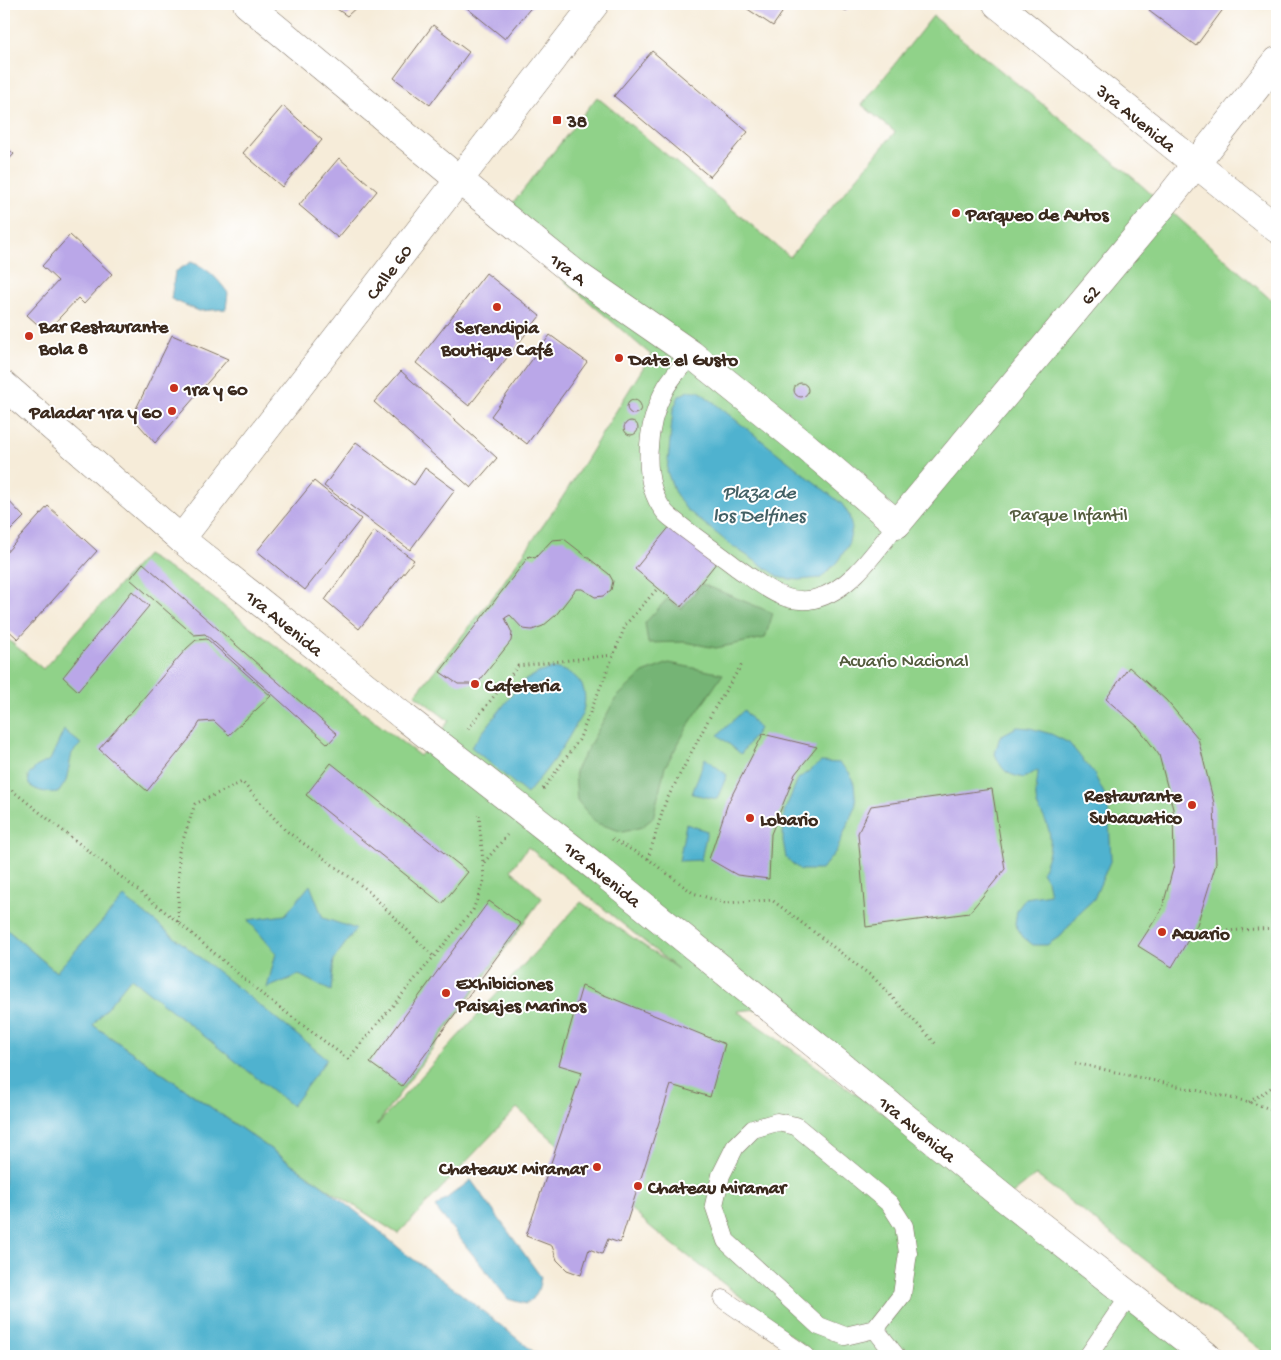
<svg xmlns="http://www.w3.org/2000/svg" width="1281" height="1360" viewBox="0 0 1281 1360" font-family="'Gochi Hand',sans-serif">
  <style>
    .green { fill: #90d289; stroke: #667e54; fill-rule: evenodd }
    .forest { fill: #74b475; stroke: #586f4a }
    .water { fill: #50b2cf; stroke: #466e76 }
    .building { fill: #baa7e8 }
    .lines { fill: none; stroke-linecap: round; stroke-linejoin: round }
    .service-casing { stroke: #7c6e5f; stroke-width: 19 }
    .minor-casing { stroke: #7c6e5f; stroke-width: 29 }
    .tertiary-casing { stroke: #7c6e5f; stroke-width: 29 }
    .secondary-casing { stroke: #7c6e5f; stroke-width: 29 }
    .path { stroke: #7c6e5f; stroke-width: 3; stroke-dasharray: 1 4; stroke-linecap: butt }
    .service { stroke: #fff; stroke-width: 18 }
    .minor { stroke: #fff; stroke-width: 28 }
    .tertiary { stroke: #fff; stroke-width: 28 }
    .secondary { stroke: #fff; stroke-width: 28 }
    .tertiary-bridge-casing { stroke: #7c6e5f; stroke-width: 29; stroke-linecap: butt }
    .tertiary-bridge { stroke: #fff; stroke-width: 28 }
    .poi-dot { fill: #c8321e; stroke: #fff; stroke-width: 2 }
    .labels { text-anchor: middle; stroke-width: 4; stroke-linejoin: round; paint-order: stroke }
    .street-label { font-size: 19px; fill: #3b2a1e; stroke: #fff }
    .poi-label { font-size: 19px; font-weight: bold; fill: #3b2a1e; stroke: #fff; text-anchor: start }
    .park-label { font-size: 19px; fill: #545c3e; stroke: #fff }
    .water-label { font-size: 20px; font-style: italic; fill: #436065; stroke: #fff }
  </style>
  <rect width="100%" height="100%" fill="#fff"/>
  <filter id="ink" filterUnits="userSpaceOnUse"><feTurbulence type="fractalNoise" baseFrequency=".02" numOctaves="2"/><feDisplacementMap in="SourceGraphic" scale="10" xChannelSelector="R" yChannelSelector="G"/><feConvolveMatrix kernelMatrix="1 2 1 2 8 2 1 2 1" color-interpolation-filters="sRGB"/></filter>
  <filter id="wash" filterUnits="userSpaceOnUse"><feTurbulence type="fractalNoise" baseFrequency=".0096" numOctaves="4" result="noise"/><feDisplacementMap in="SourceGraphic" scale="20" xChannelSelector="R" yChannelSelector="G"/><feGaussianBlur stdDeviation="1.12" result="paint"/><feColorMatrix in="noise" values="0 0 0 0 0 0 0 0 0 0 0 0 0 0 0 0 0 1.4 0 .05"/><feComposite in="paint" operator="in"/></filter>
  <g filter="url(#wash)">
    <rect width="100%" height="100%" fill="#f6ecd9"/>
    <path class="green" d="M 933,16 L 1123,169 L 1277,305 L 1277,1356 L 1269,1356 L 1036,1175 L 1006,1199 L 1207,1356 L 817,1356 L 653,1229 L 517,1108 L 398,1234 L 322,1185 L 93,1025 L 56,972 L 4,927 L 4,636 L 43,669 L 146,555 L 196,585 L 420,756 L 449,721 L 415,695 L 496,593 L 562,498 L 651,355 L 497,223 L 597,97 L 790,257 L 895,132 L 862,105 ZM 528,847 L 678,969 L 581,902 L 376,1126 L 542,898 L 511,870 ZM 769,1008 L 997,1193 L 737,1011 Z"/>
    <g class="forest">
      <polygon points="702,584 773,613 765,638 716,648 685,642 648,643 645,623 667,599 681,609"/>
      <polygon points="669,663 723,674 691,721 665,767 653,818 642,827 623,832 596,823 577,800 575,771 616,698 643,673"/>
    </g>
    <g class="water">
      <path d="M 191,262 C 208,268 217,278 228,293 L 226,309 L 199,311 L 171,299 L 175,272 Z"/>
      <polygon points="688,391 699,391 842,504 849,515 852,528 848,546 837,562 821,578 799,580 781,578 731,545 686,509 674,491 667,471 673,410 679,396"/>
      <path d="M 552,668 C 576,671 590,685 583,711 C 582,716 577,722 574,728 C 560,753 545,772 527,794 L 471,747 L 522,682 L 538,673 Z"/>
      <polygon points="744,710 759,729 741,754 718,735"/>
      <path d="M 1017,727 L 1030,728 L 1051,734 L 1069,743 L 1093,772 L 1108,801 L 1111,859 L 1094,899 L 1080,912 L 1062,935 L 1047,945 L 1033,945 L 1023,937 L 1015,924 L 1017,910 L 1026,898 L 1050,894 L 1047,880 L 1042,872 C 1049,854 1054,841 1046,822 C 1044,816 1039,811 1037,805 C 1034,793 1038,781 1038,770 L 1024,778 C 1005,774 1003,771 995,754 L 1000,736 Z"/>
      <path d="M 64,730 L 81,744 L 72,753 L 66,781 L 59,792 C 46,793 39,792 29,785 L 28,776 L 36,767 L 50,760 Z"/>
      <polygon points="705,758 727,775 717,799 692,794"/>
      <polygon points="821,762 840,763 849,772 854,784 856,804 837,850 821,870 800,870 786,858 783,840 784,812 798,779"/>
      <polygon points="686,824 707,831 701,860 679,861"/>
      <polygon points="310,885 323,918 356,929 334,959 331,991 299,975 267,988 276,953 248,920 285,915"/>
      <polygon points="124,897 327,1059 292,1106 131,978 93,1025 322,1185 368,1221 406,1254 455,1289 539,1356 4,1356 4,927 56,972"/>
      <path d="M 471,1180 L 541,1277 C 539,1289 537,1297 526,1304 L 508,1299 L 435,1207 Z"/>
    </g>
    <g id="blocks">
      <g class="building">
        <polygon points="330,4 360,4 347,16"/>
        <polygon points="462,4 534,4 505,39"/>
        <polygon points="740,4 788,4 773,26"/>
        <polygon points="835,4 850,4 846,11"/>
        <polygon points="1154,4 1227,4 1196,46 1149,11"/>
        <polygon points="433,25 469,52 430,105 394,78"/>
        <polygon points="652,51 748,132 710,177 614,96"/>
        <polygon points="283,106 322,140 282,187 243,153"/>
        <polygon points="4,145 14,154 4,165"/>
        <polygon points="339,158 377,191 338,238 299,205"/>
        <polygon points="70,235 112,274 84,304 78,298 46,332 27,315 58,281 42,266"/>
        <polygon points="486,273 540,316 469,406 416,363"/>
        <polygon points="172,335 228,359 155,443 132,417"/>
        <polygon points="550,335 587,362 527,444 491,416"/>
        <polygon points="401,371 497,458 471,488 374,402"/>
        <circle cx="801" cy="390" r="7"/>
        <circle cx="634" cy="407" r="7"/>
        <circle cx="631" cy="428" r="7"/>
        <polygon points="356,442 414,485 425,468 455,490 410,550 324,486"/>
        <polygon points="314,481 361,519 305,590 257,551"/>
        <polygon points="4,496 24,517 4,537"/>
        <polygon points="48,506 97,551 18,639 4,626 4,555"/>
        <polygon points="671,525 717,562 681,607 635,569"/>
        <polygon points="374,531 414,560 359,629 325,600"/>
        <polygon points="564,539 609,574 613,581 611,590 603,596 595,597 582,589 576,589 556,615 543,626 532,630 523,629 510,615 505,618 512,633 511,641 477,684 458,684 440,672 529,556 535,558 552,540"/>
        <polygon points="143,563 337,734 328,744 205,634 194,635 130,579"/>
        <polygon points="132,591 149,606 78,691 63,677"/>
        <polygon points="207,639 271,696 229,735 214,721 200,722 190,738 147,791 99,749 187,648 196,640"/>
        <polygon points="1129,667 1166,700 1198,738 1214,803 1216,864 1197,925 1172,967 1138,946 1162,909 1174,865 1173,809 1159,755 1138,727 1106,699"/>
        <polygon points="763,734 817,747 795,774 771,834 769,879 737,875 709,859 728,803"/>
        <polygon points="331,763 468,872 442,904 306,795"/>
        <polygon points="992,789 1005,869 969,913 866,927 858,833 871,806"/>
        <polygon points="489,901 521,924 402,1086 370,1063"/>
        <polygon points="582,986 725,1044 710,1097 671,1085 620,1243 608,1239 602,1254 589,1249 581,1275 567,1270 557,1260 552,1246 526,1236 582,1072 559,1065"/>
        <polygon points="1277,1009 1277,1050 1276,1050 1272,1014"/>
      </g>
    </g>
  </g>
  <g filter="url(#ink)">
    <use href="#blocks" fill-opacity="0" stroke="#7c6e5f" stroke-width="1"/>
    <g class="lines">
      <defs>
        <g id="service">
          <path d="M 691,354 C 683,366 670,378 664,391 C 647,424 640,480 664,511 C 668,517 676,521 681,526 C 699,540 718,553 736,567 C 760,583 784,606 814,599 C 850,591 876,551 897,524"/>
          <polygon points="777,1122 796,1126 890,1204 904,1226 908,1253 902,1295 875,1329 845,1336 819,1326 726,1241 714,1205 721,1175 735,1147 753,1129"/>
          <polyline points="723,1299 806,1356"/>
          <polyline points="875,1329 896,1356"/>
          <polyline points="1088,1356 1129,1296"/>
        </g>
        <polyline id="minor" points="247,4 458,179 577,275 691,354 803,444 897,524 1169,198 1277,61"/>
        <g id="tertiary">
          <polyline points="4,385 181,539 403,716"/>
          <polyline points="181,539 595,4"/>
          <polyline points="597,868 1006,1199 1207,1356"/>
        </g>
        <polyline id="secondary" points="997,4 1277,229"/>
      </defs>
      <use href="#service" class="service-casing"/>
      <use href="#minor" class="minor-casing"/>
      <use href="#tertiary" class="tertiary-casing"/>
      <use href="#secondary" class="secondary-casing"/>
      <g class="path">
        <polyline points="468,729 518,666 613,655"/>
        <polyline points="4,784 178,922 263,995 348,1059 473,910 484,881 483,864 507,835"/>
        <polyline points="543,789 579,740 626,624 658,588"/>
        <polyline points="479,815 483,863"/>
        <polyline points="612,839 648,859 693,893 725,903 772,900 874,978 936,1044"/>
        <polyline points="648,859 665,803 714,709 742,664"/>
        <polyline points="178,922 179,852 195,804 242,782 285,830 366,889 434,957"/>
        <polyline points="1222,931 1277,928"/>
        <polyline points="1075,1063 1249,1102 1277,1111"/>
        <polyline points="1249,1102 1277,1084"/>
      </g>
      <use href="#service" class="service"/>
      <use href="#minor" class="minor"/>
      <use href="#tertiary" class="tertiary"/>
      <use href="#secondary" class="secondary"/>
      <defs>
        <polyline id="tertiary-bridge" points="403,716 597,868"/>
      </defs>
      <use href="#tertiary-bridge" class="tertiary-bridge-casing"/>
      <use href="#tertiary-bridge" class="tertiary-bridge"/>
    </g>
  </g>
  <g class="poi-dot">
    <rect x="552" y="115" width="10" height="10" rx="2.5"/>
    <circle cx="956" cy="213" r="5"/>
    <circle cx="497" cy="307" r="5"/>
    <circle cx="29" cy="336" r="5"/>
    <circle cx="619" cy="358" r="5"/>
    <circle cx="174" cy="388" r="5"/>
    <circle cx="172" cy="411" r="5"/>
    <circle cx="475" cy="684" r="5"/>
    <circle cx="1192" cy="805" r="5"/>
    <circle cx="750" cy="818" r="5"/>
    <circle cx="1162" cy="932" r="5"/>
    <circle cx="446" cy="993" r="5"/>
    <circle cx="597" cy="1167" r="5"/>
    <circle cx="638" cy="1186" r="5"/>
  </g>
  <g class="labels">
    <g class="street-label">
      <text transform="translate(1137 117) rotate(39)" y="7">3ra Avenida</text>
      <text transform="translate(569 268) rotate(37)" y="7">1ra A</text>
      <text transform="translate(388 271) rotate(-53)" y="7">Calle 60</text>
      <text transform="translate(1089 294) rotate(-50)" y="7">62</text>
      <text transform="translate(285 622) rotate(39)" y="7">1ra Avenida</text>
      <text transform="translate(603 873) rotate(39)" y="7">1ra Avenida</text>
      <text transform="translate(918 1128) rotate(39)" y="7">1ra Avenida</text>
    </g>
    <g class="poi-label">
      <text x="567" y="127">38</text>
      <text x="966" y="220">Parqueo de Autos</text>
      <text x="39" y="332">Bar Restaurante<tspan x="39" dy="22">Bola 8</tspan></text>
      <text x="497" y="333" text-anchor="middle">Serendipia<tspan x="497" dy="22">Boutique Café</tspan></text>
      <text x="629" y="365">Date el Gusto</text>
      <text x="184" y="395">1ra y 60</text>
      <text x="162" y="418" text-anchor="end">Paladar 1ra y 60</text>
      <text x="485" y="691">Cafeteria</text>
      <text x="1182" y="801" text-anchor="end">Restaurante<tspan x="1182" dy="22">Subacuatico</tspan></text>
      <text x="760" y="825">Lobario</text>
      <text x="1172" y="939">Acuario</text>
      <text x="456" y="989">Exhibiciones<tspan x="456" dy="22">Paisajes Marinos</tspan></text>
      <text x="587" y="1174" text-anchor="end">Chateaux Miramar</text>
      <text x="648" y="1193">Chateau Miramar</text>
    </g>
    <g class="park-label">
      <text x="1069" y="520">Parque Infantil</text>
      <text x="904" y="666">Acuario Nacional</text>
    </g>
    <g class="water-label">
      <text x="759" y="498">Plaza de<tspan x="759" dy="23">los Delfines</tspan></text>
    </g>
  </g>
  <rect width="1281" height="1360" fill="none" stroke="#fff" stroke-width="20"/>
</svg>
